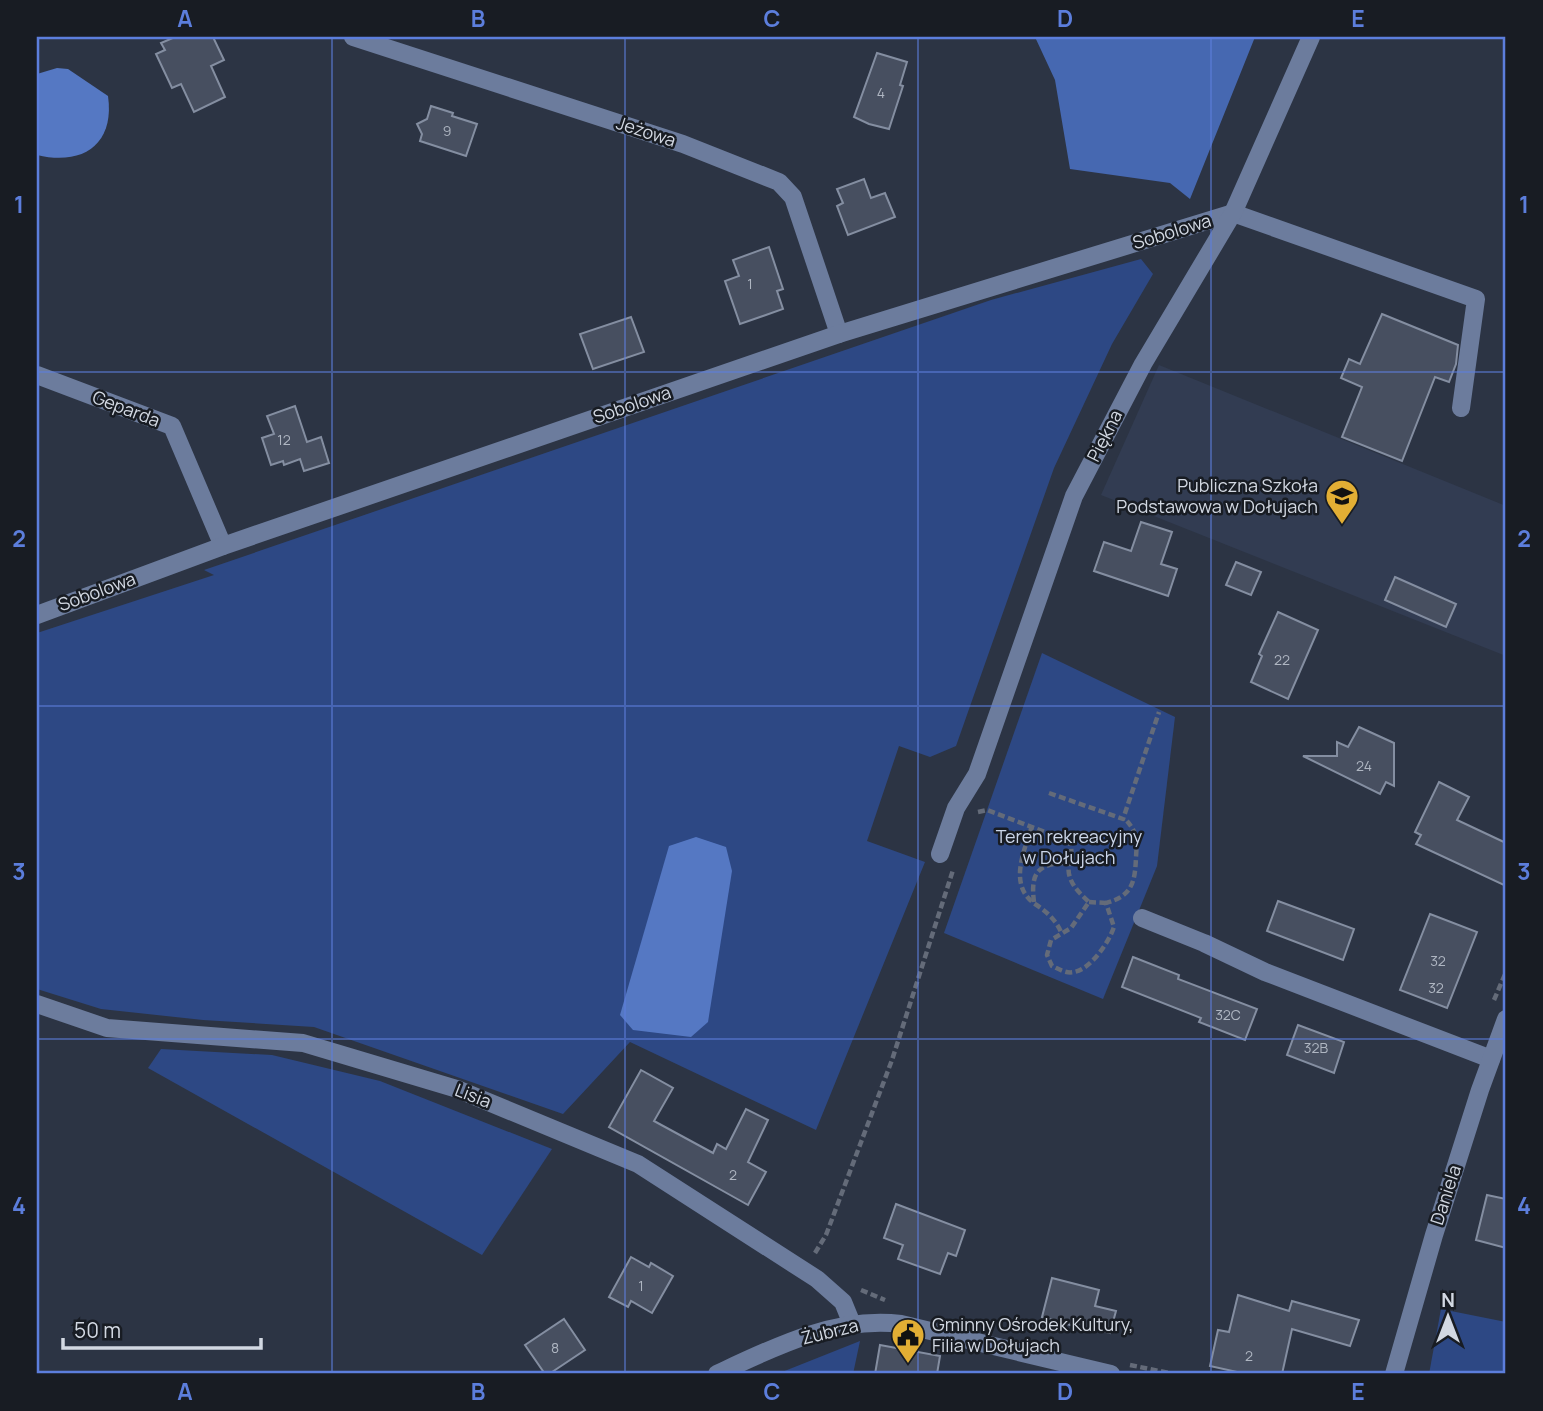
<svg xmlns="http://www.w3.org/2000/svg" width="1543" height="1411" viewBox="0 0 1543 1411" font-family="Manrope,sans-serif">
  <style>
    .built { fill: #323c52 }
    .green { fill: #2d4884 }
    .forest { fill: #4668b1 }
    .water { fill: #5578c3 }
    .building { fill: #474f60; stroke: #848ea1; stroke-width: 2 }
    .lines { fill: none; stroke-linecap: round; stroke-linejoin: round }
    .path { stroke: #646b79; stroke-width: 4.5; stroke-dasharray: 7 3.5; stroke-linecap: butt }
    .minor { stroke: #6c7c9d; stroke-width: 18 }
    .grid { fill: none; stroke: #5c7edc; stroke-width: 2; stroke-opacity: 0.55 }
    .labels { text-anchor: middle; stroke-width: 5; stroke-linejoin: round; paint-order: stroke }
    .number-label { font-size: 14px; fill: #afb6c2 }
    .street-label { font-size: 18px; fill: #d2d8e2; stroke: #181c23 }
    .poi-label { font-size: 18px; fill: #d2d8e2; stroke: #181c23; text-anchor: end }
    .park-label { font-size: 18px; fill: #ccd7eb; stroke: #181c23 }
    .neatline { fill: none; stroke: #5c7edc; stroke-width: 2.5 }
    .grid-label { font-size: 23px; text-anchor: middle; font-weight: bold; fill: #5c7edc }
  </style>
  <rect width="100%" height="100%" fill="#2c3444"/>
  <polygon class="built" points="1159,365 1506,506 1506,656 1101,495"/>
  <g class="green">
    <polygon points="1141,259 1153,274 1112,344 1054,468 956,746 930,757 899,746 867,841 925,862 816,1130 630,1042 563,1114 314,1027 203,1020 101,1009 37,989 37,633 214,575 204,570 991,300"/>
    <polygon points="1042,653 1175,717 1157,866 1103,999 944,933"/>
    <polygon points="161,1049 272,1055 380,1081 552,1149 482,1255 148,1068"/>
    <polygon points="1441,1309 1506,1322 1506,1374 1429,1374"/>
    <polygon points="860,1341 853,1374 777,1374"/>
  </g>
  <polygon class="forest" points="1035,37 1255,37 1190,199 1170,183 1070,169 1055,80"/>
  <g class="water">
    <path d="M 57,68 L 68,69 L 108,96 C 115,145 82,166 37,155 L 37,74 Z"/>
    <polygon points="696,837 726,847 732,871 708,1022 691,1037 633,1030 620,1015 669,846"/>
  </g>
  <g class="building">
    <polygon points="175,37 213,37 224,60 211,66 225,97 194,112 181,84 172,88 156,54 165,50 161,43"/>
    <polygon points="877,53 907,62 900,85 903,86 889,129 869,124 854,117"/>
    <polygon points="431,106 453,113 452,116 477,124 466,156 420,141 422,134 417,124 427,119"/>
    <polygon points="864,179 871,198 885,193 895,217 848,235 837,206 843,203 837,189"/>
    <polygon points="769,247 783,289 777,291 783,309 740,324 725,281 739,276 733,260"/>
    <polygon points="1382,314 1458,345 1456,364 1449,382 1435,377 1402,461 1342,437 1362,387 1341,378 1349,359 1360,364"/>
    <polygon points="631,317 644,352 593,369 580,334"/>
    <polygon points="295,406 307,442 321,437 329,463 304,471 300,459 284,465 283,461 271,465 262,438 274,434 267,416"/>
    <polygon points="1141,522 1172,532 1161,564 1177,569 1168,596 1094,571 1104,542 1131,551"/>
    <polygon points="1236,562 1261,572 1251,595 1226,585"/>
    <polygon points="1395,577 1456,604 1446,627 1385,600"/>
    <polygon points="1278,612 1318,630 1288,699 1251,682 1262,656 1259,654"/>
    <polygon points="1359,727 1394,743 1394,786 1386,782 1380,794 1303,756 1337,756 1337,742 1348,747"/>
    <polygon points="1439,782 1469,797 1457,820 1506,843 1506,886 1416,844 1421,835 1415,832"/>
    <polygon points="1278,901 1354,929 1343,960 1267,931"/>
    <polygon points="1430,914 1477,932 1447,1008 1400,990"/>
    <polygon points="1133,957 1179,975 1178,979 1257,1009 1245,1040 1199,1022 1201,1018 1122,987"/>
    <polygon points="1298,1025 1344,1042 1334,1073 1287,1055"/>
    <polygon points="641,1070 673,1088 654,1121 713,1153 717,1144 726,1149 746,1109 768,1120 748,1162 766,1172 748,1205 609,1127"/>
    <polygon points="1487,1195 1506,1199 1506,1248 1476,1240"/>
    <polygon points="896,1204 965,1230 956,1256 948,1253 940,1274 898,1259 903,1245 884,1238"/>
    <polygon points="631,1257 649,1267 651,1263 673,1276 652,1313 631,1301 628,1307 609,1297"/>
    <polygon points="1052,1278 1099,1290 1095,1306 1116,1311 1110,1333 1089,1327 1088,1330 1042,1317"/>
    <polygon points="1238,1295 1289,1311 1292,1301 1359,1320 1350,1346 1292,1329 1282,1374 1246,1374 1210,1366 1218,1330 1229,1332"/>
    <polygon points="564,1319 585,1350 549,1374 545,1374 525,1345"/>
    <polygon points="880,1345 940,1356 937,1374 875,1374"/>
  </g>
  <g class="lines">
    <g class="path">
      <polyline points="1049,793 1123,819 1159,712"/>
      <path d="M 978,812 L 987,810 L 1069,841 C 1073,850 1071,853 1069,863 C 1066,880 1077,891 1089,902 L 1071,928 L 1051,940 L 1047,955 L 1052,966 C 1059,969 1066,974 1074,972 C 1091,969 1109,942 1114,927 L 1106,903 C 1133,896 1135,881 1136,857 C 1137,841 1138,834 1127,821"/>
      <path d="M 1032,826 C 1024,852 1008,885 1035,904 C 1046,911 1056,920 1061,932"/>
      <path d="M 1034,902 C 1030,871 1039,863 1069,863"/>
      <polyline points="1089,902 1106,903"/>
      <polyline points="1494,1000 1506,972"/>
      <polyline points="815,1253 826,1235 892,1060 953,870"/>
      <polyline points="861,1290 885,1300"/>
      <polyline points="1130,1365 1174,1374"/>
    </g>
    <g class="minor">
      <polyline points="353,37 683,144 779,182 793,197 839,334"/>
      <polyline points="1233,213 1476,299 1461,408"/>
      <polyline points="37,375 172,426 223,546"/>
      <polyline points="37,615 223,546 839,334 1233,213"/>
      <polyline points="940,854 956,808 977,774 1074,496 1143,364 1233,213 1311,37"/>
      <polyline points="1142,918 1204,943 1265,972 1491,1059"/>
      <polyline points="37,1004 107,1028 303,1043 457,1089 638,1164 817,1279 843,1302 852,1324"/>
      <path d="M 717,1374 C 774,1347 836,1316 901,1324 L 1111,1374"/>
      <polyline points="1394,1374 1434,1235 1480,1090 1506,1019"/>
    </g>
  </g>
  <path class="grid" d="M 332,37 L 332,1374M 625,37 L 625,1374M 918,37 L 918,1374M 1211,37 L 1211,1374M 37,372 L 1506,372M 37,706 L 1506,706M 37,1039 L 1506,1039"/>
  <defs>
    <symbol id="school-pin" viewBox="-11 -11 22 30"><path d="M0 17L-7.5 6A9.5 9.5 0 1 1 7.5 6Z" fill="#e2ae34" stroke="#181c23"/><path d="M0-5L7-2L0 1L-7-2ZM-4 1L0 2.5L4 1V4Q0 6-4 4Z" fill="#111"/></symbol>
    <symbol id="civic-pin" viewBox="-11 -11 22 30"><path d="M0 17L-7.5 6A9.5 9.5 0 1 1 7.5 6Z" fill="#e2ae34" stroke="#181c23"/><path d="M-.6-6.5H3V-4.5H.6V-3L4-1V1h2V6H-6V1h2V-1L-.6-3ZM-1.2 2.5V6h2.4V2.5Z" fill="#111"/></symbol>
  </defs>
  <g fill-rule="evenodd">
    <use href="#school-pin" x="1323" y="477" width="38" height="52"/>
    <use href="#civic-pin" x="889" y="1316" width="38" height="52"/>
  </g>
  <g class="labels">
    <g class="number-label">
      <text x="881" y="98">4</text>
      <text x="447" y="136">9</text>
      <text x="750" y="289">1</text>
      <text x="284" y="445">12</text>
      <text x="1282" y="665">22</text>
      <text x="1364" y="771">24</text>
      <text x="1438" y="966">32</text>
      <text x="1436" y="993">32</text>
      <text x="1228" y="1020">32C</text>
      <text x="1316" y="1053">32B</text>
      <text x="733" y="1180">2</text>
      <text x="641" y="1291">1</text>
      <text x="555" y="1353">8</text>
      <text x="1249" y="1361">2</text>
    </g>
    <g class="street-label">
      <text transform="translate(646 132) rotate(18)" y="6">Jeżowa</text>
      <text transform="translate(1172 232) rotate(-17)" y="6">Sobolowa</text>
      <text transform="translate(632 405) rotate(-19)" y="6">Sobolowa</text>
      <text transform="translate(126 409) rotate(21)" y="6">Geparda</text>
      <text transform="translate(1105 436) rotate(-63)" y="6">Piękna</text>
      <text transform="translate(97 592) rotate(-20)" y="6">Sobolowa</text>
      <text transform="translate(473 1096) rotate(21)" y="6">Lisia</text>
      <text transform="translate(1446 1195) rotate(-72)" y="6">Daniela</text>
      <text transform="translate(830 1332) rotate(-14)" y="6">Żubrza</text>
    </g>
    <g class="poi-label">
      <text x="1318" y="492">Publiczna Szkoła<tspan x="1318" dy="21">Podstawowa w Dołujach</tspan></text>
      <text x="932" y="1331" text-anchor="start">Gminny Ośrodek Kultury,<tspan x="932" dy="21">Filia w Dołujach</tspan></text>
    </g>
    <g class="park-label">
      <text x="1069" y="843">Teren rekreacyjny<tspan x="1069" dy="21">w Dołujach</tspan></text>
    </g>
  </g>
  <rect width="1543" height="1411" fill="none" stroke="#181c23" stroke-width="77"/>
  <g transform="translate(1448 1317)" stroke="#181c23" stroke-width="5" paint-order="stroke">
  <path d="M0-5L12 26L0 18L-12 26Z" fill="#d2d8e2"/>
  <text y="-10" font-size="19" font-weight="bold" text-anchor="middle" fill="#d2d8e2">N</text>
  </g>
  <path d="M63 1338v10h198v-10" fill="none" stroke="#d2d8e2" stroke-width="3.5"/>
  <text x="74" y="1338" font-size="21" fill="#d2d8e2" stroke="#181c23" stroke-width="5" paint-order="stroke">50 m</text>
  <rect x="38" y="38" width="1466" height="1334" class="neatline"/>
  <g class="grid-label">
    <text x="185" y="27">A</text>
    <text x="478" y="27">B</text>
    <text x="772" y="27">C</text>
    <text x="1065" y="27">D</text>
    <text x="1358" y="27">E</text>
    <text x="19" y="213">1</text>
    <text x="1524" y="213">1</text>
    <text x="19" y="547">2</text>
    <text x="1524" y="547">2</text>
    <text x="19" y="880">3</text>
    <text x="1524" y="880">3</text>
    <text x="19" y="1214">4</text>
    <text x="1524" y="1214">4</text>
    <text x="185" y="1400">A</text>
    <text x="478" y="1400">B</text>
    <text x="772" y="1400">C</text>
    <text x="1065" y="1400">D</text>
    <text x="1358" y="1400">E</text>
  </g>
</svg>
